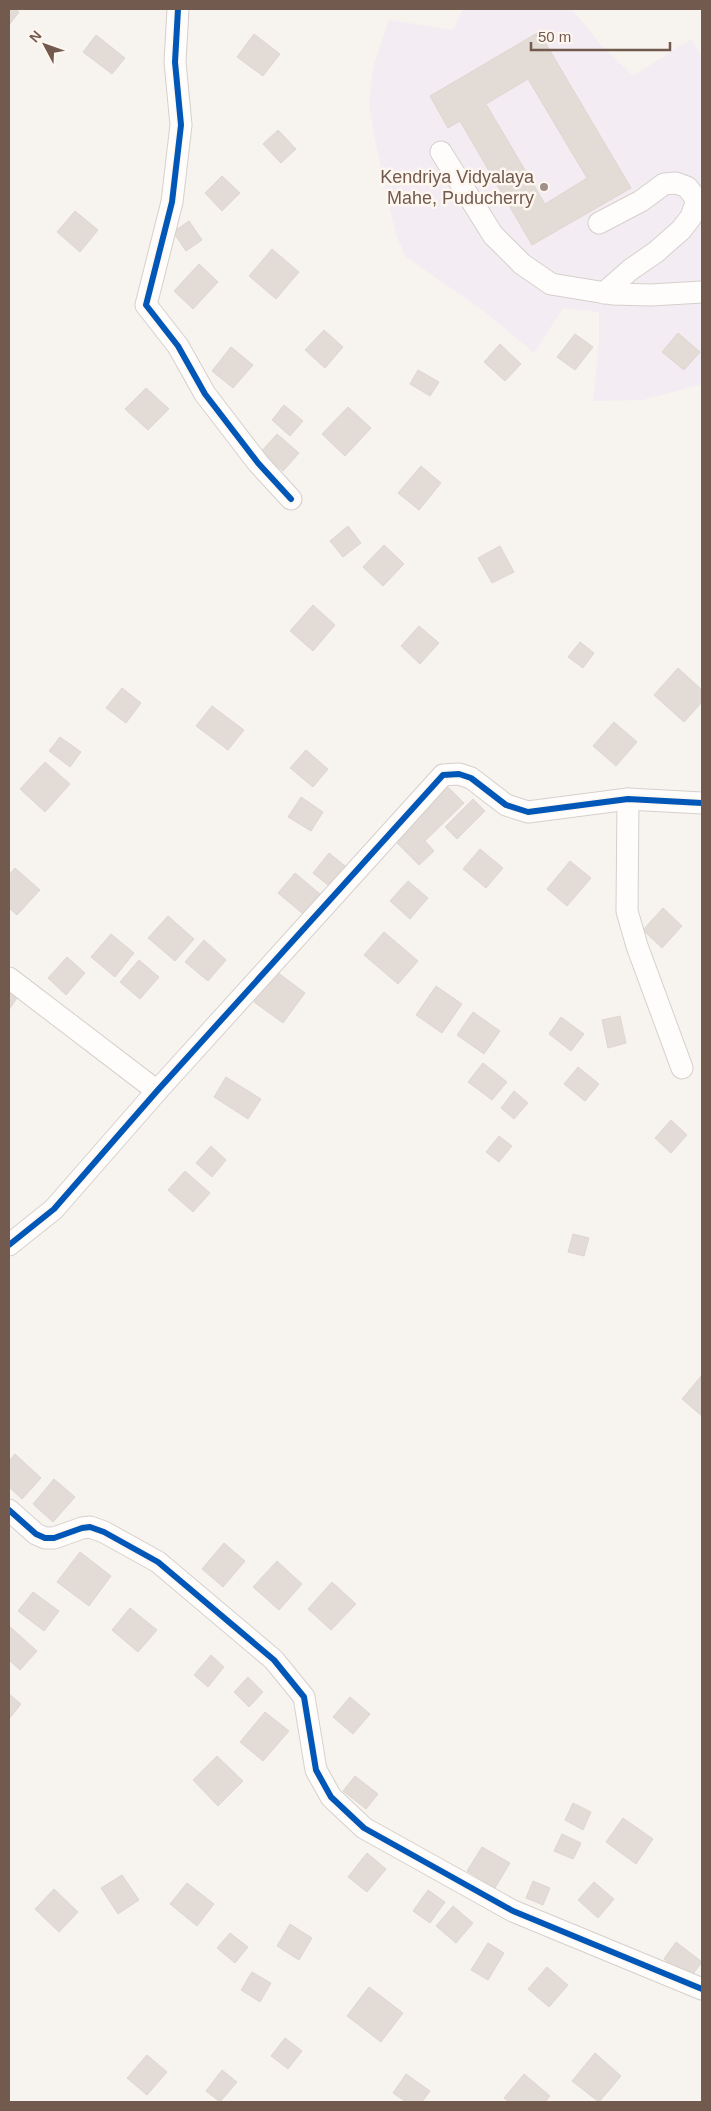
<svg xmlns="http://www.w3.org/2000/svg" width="711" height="2111" viewBox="0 0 711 2111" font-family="Arial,sans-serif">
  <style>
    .education { fill: #f3ecf3 }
    .building { fill: #e3dbd5; stroke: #dfd6d0; fill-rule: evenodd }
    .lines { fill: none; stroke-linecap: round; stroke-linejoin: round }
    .street-casing { stroke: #d6d0cc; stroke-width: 23 }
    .street { stroke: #fefdfc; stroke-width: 21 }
    .cycleway-casing { stroke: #fdf7f0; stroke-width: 9 }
    .cycleway { stroke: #0057b8; stroke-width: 6 }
    .poi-dot { fill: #a19087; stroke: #fdf7f0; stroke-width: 2 }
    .labels { text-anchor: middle; stroke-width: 5; stroke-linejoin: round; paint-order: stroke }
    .poi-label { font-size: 18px; fill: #735a4f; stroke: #fdf7f0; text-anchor: end }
  </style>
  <rect width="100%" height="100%" fill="#f7f3ee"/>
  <polygon class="education" points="463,9 572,9 601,45 633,76 691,39 702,57 702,384 643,400 593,401 599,344 599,312 563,308 534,353 484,311 406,257 396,235 375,140 369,102 373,68 389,20 453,30"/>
  <g class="building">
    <polygon points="9,9 15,9 19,12 9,25"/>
    <path d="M 539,32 L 631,188 L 532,245 L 460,121 L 448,128 L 430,96 ZM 528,79 L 587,178 L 545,204 L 486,104 Z"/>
    <polygon points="254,34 280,54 263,76 237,57"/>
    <polygon points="96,35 125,58 112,74 83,52"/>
    <polygon points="278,130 296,149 281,163 263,144"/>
    <polygon points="222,176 240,193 222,211 205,193"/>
    <polygon points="75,211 98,230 80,252 57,232"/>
    <polygon points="189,221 202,240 186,251 173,232"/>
    <polygon points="272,249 299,272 276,299 249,276"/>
    <polygon points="199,264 218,282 193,309 174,291"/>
    <polygon points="324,330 343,347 325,368 305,350"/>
    <polygon points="678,333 700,352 684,370 662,352"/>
    <polygon points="575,334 593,347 575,370 557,357"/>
    <polygon points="500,344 521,364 505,381 484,362"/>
    <polygon points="231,347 253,365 233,388 212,371"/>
    <polygon points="418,370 439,382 430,396 410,384"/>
    <polygon points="146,388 169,409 148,430 125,409"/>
    <polygon points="284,405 303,421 290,436 272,420"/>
    <polygon points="348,407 371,428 345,456 322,434"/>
    <polygon points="277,434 299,453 283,471 261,452"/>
    <polygon points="421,466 441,483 419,510 398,493"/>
    <polygon points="348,526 361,543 343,557 330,541"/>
    <polygon points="384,545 404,564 383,586 363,567"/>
    <polygon points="500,546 514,572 492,583 478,558"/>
    <polygon points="313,605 335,625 313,651 290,631"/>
    <polygon points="419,626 439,643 420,664 401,646"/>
    <polygon points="580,642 594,653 583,668 568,657"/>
    <polygon points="678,668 702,690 702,702 684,722 654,695"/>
    <polygon points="122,688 141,703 126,723 106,708"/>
    <polygon points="212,706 244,730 228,750 196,726"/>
    <polygon points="614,722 637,742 616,766 593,746"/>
    <polygon points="60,737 81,752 70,767 49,751"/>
    <polygon points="306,750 328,769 313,787 290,768"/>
    <polygon points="45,762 70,784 45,812 20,789"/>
    <polygon points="447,786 464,803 425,841 434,851 419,865 393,839"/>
    <polygon points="301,797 323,812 311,831 288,817"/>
    <polygon points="473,799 485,811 457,839 445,827"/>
    <polygon points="480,849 503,868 486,888 463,869"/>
    <polygon points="329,853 350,870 333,889 313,873"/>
    <polygon points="570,861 591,878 567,906 547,889"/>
    <polygon points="15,868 40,890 17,915 9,908 9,875"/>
    <polygon points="295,873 320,894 303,914 278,893"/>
    <polygon points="408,881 428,898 410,919 390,901"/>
    <polygon points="663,908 682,926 662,948 643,930"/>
    <polygon points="168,916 194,939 175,961 148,938"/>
    <polygon points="384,932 418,961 398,984 364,955"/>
    <polygon points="111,934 134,953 115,977 91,957"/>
    <polygon points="204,940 226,960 208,981 185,962"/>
    <polygon points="67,957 85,973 66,995 48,978"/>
    <polygon points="139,960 159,977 140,999 120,982"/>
    <polygon points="277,972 305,993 283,1023 254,1002"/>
    <polygon points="436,986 462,1004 442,1033 416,1015"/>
    <polygon points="9,989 18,996 9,1010"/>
    <polygon points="473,1012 500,1031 484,1054 457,1035"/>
    <polygon points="620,1016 626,1043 608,1048 602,1020"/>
    <polygon points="561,1017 584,1034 571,1051 549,1034"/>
    <polygon points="483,1063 507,1082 492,1100 468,1082"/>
    <polygon points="578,1067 599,1084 585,1101 564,1084"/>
    <polygon points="226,1077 261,1099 248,1119 214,1097"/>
    <polygon points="514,1091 528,1103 514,1119 501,1108"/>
    <polygon points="671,1120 687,1135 671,1153 655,1138"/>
    <polygon points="499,1136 512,1146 499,1162 486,1152"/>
    <polygon points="211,1146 226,1160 212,1177 196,1163"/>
    <polygon points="185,1171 210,1193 193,1212 168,1190"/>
    <polygon points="573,1234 589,1238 584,1256 568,1252"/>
    <polygon points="702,1375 702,1416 682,1399"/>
    <polygon points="15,1454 41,1478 22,1499 9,1487 9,1461"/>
    <polygon points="54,1479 75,1497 53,1522 33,1504"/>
    <polygon points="224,1543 245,1561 223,1587 202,1569"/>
    <polygon points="80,1552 111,1576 89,1606 57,1582"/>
    <polygon points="277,1561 302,1584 279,1610 253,1587"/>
    <polygon points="332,1582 356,1604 331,1630 308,1609"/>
    <polygon points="33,1592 59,1611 44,1631 18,1611"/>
    <polygon points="130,1608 157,1630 138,1652 112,1630"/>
    <polygon points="9,1626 37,1651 20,1670 9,1660"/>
    <polygon points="211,1655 224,1667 208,1687 194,1675"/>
    <polygon points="248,1677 263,1692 249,1707 234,1692"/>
    <polygon points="9,1694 21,1704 9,1719"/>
    <polygon points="350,1697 370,1714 353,1734 333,1717"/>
    <polygon points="265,1712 289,1731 263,1761 240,1742"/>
    <polygon points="217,1756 243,1781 218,1806 193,1780"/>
    <polygon points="355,1776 378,1794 366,1809 343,1791"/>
    <polygon points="573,1803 591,1812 583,1830 565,1820"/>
    <polygon points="623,1818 653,1839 636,1864 606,1842"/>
    <polygon points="562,1834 581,1843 573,1859 554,1851"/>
    <polygon points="482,1847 510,1863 495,1888 467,1871"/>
    <polygon points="367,1853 386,1869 367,1892 348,1877"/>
    <polygon points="122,1875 139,1900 118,1914 101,1888"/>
    <polygon points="533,1881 550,1888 543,1905 526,1898"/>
    <polygon points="594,1882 614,1899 598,1918 578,1900"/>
    <polygon points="187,1883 214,1904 197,1926 170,1904"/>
    <polygon points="54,1889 78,1912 59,1932 35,1909"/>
    <polygon points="428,1890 445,1902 430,1923 413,1911"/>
    <polygon points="453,1906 473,1923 456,1943 436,1926"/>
    <polygon points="290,1924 312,1938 299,1960 277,1946"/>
    <polygon points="230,1933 248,1947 235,1963 217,1948"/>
    <polygon points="676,1942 702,1962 690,1978 664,1959"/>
    <polygon points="488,1943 504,1953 488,1980 471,1970"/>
    <polygon points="547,1967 568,1985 549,2007 528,1989"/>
    <polygon points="252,1972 271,1983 260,2002 241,1990"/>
    <polygon points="369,1987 403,2013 381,2042 347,2016"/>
    <polygon points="285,2038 302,2051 288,2069 271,2056"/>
    <polygon points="595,2053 621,2076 599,2102 572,2081"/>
    <polygon points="147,2055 167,2072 147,2095 127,2078"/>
    <polygon points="222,2070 237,2082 220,2102 206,2091"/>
    <polygon points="406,2074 430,2091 422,2102 406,2102 393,2093"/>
    <polygon points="524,2074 550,2096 545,2102 509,2102 504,2098"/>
  </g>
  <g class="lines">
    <defs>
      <g id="street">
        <polyline points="178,9 175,62 181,125 172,202 146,305 178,346 205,394 258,463 291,499"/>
        <polyline points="441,152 493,235 522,264 551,284 612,294 651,295 702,292"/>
        <polyline points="599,223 641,201 664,184 676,183 687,187 697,200 691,217 681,230 656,252 630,270 604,293"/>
        <polyline points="628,799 627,911 637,946 682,1068"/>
        <polyline points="9,978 157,1091"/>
        <polyline points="9,1245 54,1209 157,1091 443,775 459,774 471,778 506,805 528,812 628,799 702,803"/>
        <polyline points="9,1510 36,1534 45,1538 54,1538 82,1528 90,1527 104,1532 158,1562 274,1660 304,1697 316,1770 331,1797 364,1828 513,1911 702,1989"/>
      </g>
    </defs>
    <use href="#street" class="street-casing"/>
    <use href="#street" class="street"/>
    <defs>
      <g id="cycleway">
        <polyline points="178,9 175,62 181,125 172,202 146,305 178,346 205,394 258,463 291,499"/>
        <polyline points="9,1245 54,1209 157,1091 443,775 459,774 471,778 506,805 528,812 628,799 702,803"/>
        <polyline points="9,1510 36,1534 45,1538 54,1538 82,1528 90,1527 104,1532 158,1562 274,1660 304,1697 316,1770 331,1797 364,1828 513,1911 702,1989"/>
      </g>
    </defs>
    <use href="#cycleway" class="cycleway-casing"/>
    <use href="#cycleway" class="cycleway"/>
  </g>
  <circle class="poi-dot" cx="544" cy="187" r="5"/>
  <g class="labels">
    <g class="poi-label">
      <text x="534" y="183">Kendriya Vidyalaya<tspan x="534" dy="21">Mahe, Puducherry</tspan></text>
    </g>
  </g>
  <rect width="711" height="2111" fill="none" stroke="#735a4f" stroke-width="20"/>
  <g transform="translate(45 45) rotate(311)" stroke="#fdf7f0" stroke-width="4" paint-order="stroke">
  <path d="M0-4L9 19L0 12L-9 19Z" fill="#735a4f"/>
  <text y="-8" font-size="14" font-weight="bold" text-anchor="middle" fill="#735a4f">N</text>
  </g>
  <path d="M531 42v8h139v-8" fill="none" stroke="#735a4f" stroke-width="2.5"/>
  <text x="538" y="42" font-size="15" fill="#735a4f" stroke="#fdf7f0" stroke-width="4" paint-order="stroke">50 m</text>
</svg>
